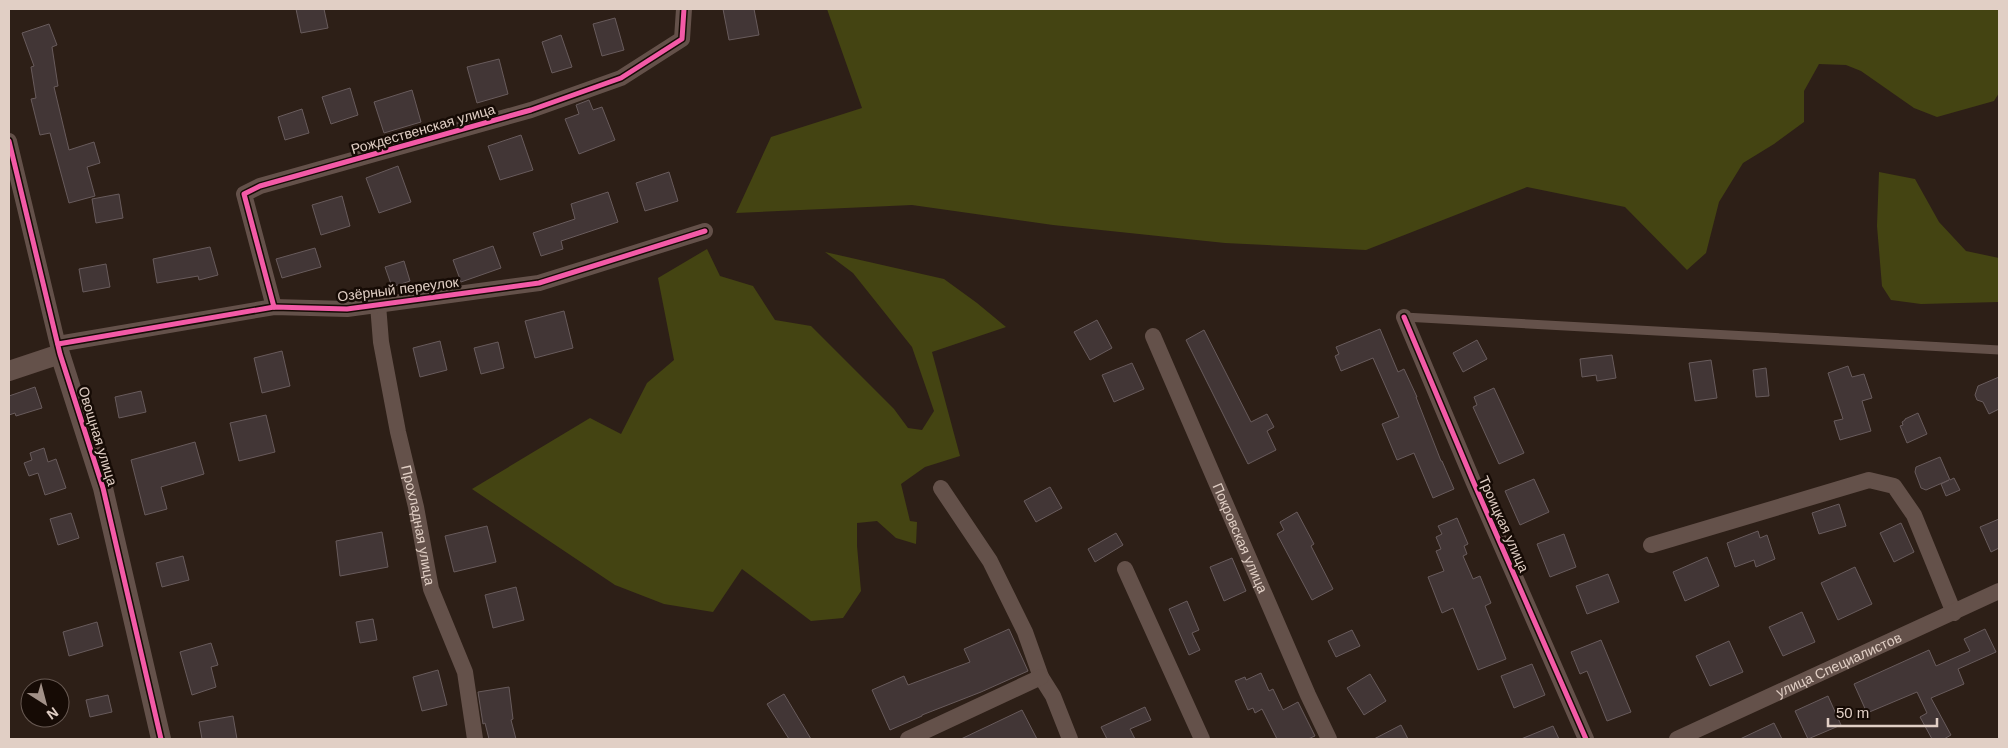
<svg xmlns="http://www.w3.org/2000/svg" width="2008" height="748" viewBox="0 0 2008 748" font-family="Helvetica,sans-serif">
  <style>
    .green { fill: #444412 }
    .building { fill: #423636; stroke: #685b5c }
    .lines { fill: none; stroke-linecap: round; stroke-linejoin: round }
    .service { stroke: #64514a; stroke-width: 9 }
    .minor { stroke: #64514a; stroke-width: 16 }
    .tertiary { stroke: #64514a; stroke-width: 20 }
    .cycleway-casing { stroke: #160b05; stroke-width: 8 }
    .cycleway { stroke: #f35aa7; stroke-width: 5 }
    .labels { text-anchor: middle; stroke-width: 5; stroke-linejoin: round; paint-order: stroke }
    .street-label { font-size: 14px; fill: #e1cfc5; stroke: #160b05 }
  </style>
  <rect width="100%" height="100%" fill="#2d1f17"/>
  <g class="green">
    <polygon points="827,9 1999,9 1999,93 1994,101 1937,117 1914,108 1861,71 1846,65 1819,64 1804,91 1804,122 1774,144 1743,163 1719,202 1706,253 1687,270 1625,207 1527,187 1366,250 1225,243 1053,225 912,205 736,213 771,137 862,108"/>
    <polygon points="1879,172 1915,179 1939,222 1966,251 1999,258 1999,302 1921,304 1891,300 1882,286 1877,226"/>
    <polygon points="707,249 720,276 753,286 775,320 811,326 894,409 908,428 922,430 934,411 912,347 853,273 825,252 944,279 977,303 1006,327 932,352 960,456 925,467 901,484 910,521 917,522 916,544 896,538 877,521 857,523 857,546 861,591 843,618 811,621 742,569 713,612 664,604 615,585 472,489 590,418 621,434 647,383 674,360 658,278"/>
  </g>
  <g class="building">
    <polygon points="296,9 324,9 328,28 301,33"/>
    <polygon points="723,9 754,9 759,35 729,40"/>
    <polygon points="615,18 624,50 602,56 593,24"/>
    <polygon points="49,24 57,45 52,47 58,86 54,87 69,150 94,142 100,163 87,167 95,196 69,203 50,133 40,135 31,99 36,98 31,67 34,66 22,33"/>
    <polygon points="561,35 572,67 552,73 542,42"/>
    <polygon points="499,59 508,94 477,103 467,67"/>
    <polygon points="350,88 358,115 331,124 322,97"/>
    <polygon points="412,90 421,122 384,133 374,102"/>
    <polygon points="589,100 593,110 602,107 615,140 579,154 565,119 579,114 576,105"/>
    <polygon points="302,109 309,133 285,140 278,117"/>
    <polygon points="521,135 533,170 500,180 488,146"/>
    <polygon points="398,166 411,202 379,213 366,178"/>
    <polygon points="669,172 678,201 645,211 636,183"/>
    <polygon points="608,192 618,222 561,241 563,249 541,256 533,233 575,219 571,204"/>
    <polygon points="119,194 123,218 96,223 92,199"/>
    <polygon points="342,196 350,226 321,235 312,205"/>
    <polygon points="493,246 501,268 461,282 453,260"/>
    <polygon points="210,247 218,275 199,280 198,276 157,283 153,259"/>
    <polygon points="315,248 321,267 282,278 276,259"/>
    <polygon points="404,261 410,281 392,287 385,267"/>
    <polygon points="106,264 110,287 83,292 79,269"/>
    <polygon points="564,311 573,348 535,358 525,321"/>
    <polygon points="1097,320 1112,348 1090,360 1074,332"/>
    <polygon points="1380,329 1398,372 1404,369 1417,397 1416,397 1441,461 1442,461 1454,489 1433,498 1414,453 1397,460 1382,424 1399,417 1373,358 1341,371 1335,356 1339,354 1336,347"/>
    <polygon points="1204,330 1251,422 1267,414 1274,427 1267,431 1276,450 1248,464 1186,340"/>
    <polygon points="1477,340 1487,359 1463,372 1453,353"/>
    <polygon points="440,341 447,370 420,377 413,348"/>
    <polygon points="498,342 504,368 481,374 474,348"/>
    <polygon points="282,351 290,386 262,393 254,358"/>
    <polygon points="1612,355 1616,378 1597,381 1596,375 1582,377 1580,359"/>
    <polygon points="1711,360 1717,398 1695,401 1689,363"/>
    <polygon points="1132,363 1144,389 1114,402 1102,375"/>
    <polygon points="1848,366 1852,377 1864,374 1872,398 1862,401 1871,431 1840,440 1834,421 1843,419 1828,373"/>
    <polygon points="1766,368 1769,396 1756,397 1753,370"/>
    <polygon points="1999,377 1999,409 1989,414 1983,402 1977,400 1975,395 1978,386"/>
    <polygon points="35,387 42,408 16,416 15,413 9,415 9,396"/>
    <polygon points="1494,388 1524,453 1499,464 1473,407 1477,405 1474,397"/>
    <polygon points="141,391 146,412 119,418 115,397"/>
    <polygon points="1918,413 1927,434 1907,443 1900,426 1903,425 1902,422 1905,420 1905,419"/>
    <polygon points="266,415 275,452 239,461 230,423"/>
    <polygon points="195,442 204,474 161,487 167,509 145,515 131,460"/>
    <polygon points="44,448 48,462 56,459 66,488 45,495 38,473 29,476 24,463 32,460 30,453"/>
    <polygon points="1940,457 1950,480 1954,478 1960,490 1946,496 1941,484 1949,480 1926,490 1921,488 1915,472 1916,467"/>
    <polygon points="1534,479 1549,512 1520,525 1505,491"/>
    <polygon points="1050,487 1062,508 1036,522 1024,501"/>
    <polygon points="1839,504 1846,526 1819,534 1812,513"/>
    <polygon points="1297,512 1314,544 1311,546 1333,589 1312,600 1277,534 1284,530 1280,522"/>
    <polygon points="71,513 79,538 58,545 50,519"/>
    <polygon points="1457,518 1468,544 1464,546 1467,554 1463,556 1473,579 1480,576 1491,603 1485,606 1506,659 1478,670 1453,608 1442,613 1428,577 1444,571 1436,551 1441,549 1436,537 1442,534 1438,526"/>
    <polygon points="1999,519 1999,548 1991,552 1980,527"/>
    <polygon points="1901,523 1914,552 1894,562 1880,533"/>
    <polygon points="487,526 496,562 454,572 445,536"/>
    <polygon points="1758,531 1760,538 1767,535 1775,559 1756,567 1754,560 1735,567 1727,543"/>
    <polygon points="382,532 388,567 340,576 336,541"/>
    <polygon points="1116,533 1123,545 1095,562 1088,549"/>
    <polygon points="1564,534 1576,567 1550,577 1537,544"/>
    <polygon points="183,556 189,580 162,587 156,563"/>
    <polygon points="1707,557 1719,586 1685,601 1673,572"/>
    <polygon points="1232,558 1246,591 1224,601 1210,567"/>
    <polygon points="1855,567 1872,604 1838,620 1821,583"/>
    <polygon points="1608,574 1619,602 1587,614 1576,586"/>
    <polygon points="516,587 524,620 493,628 485,595"/>
    <polygon points="1187,601 1199,630 1192,633 1200,650 1189,655 1169,609"/>
    <polygon points="1802,612 1815,642 1783,656 1769,627"/>
    <polygon points="373,619 377,640 360,643 356,622"/>
    <polygon points="97,622 103,646 69,656 63,632"/>
    <polygon points="1009,629 1028,671 981,692 922,715 922,716 890,730 872,690 904,676 908,685 970,662 964,649"/>
    <polygon points="1985,629 1996,652 1958,669 1964,684 1931,698 1951,735 1944,739 1932,739 1920,717 1927,713 1917,692 1867,713 1854,684 1929,650 1936,666 1970,651 1964,639"/>
    <polygon points="1352,630 1360,646 1336,657 1328,641"/>
    <polygon points="1601,640 1631,712 1607,721 1587,671 1580,674 1571,652"/>
    <polygon points="1729,641 1743,672 1710,686 1696,656"/>
    <polygon points="211,643 218,665 211,667 216,687 192,695 180,652"/>
    <polygon points="1532,664 1545,695 1514,708 1501,676"/>
    <polygon points="438,670 447,705 422,711 413,677"/>
    <polygon points="1261,673 1269,691 1273,689 1283,710 1298,702 1315,736 1308,739 1277,739 1262,709 1255,713 1253,708 1248,710 1235,681 1245,677 1246,680"/>
    <polygon points="1370,674 1386,701 1364,715 1347,688"/>
    <polygon points="509,687 513,719 511,720 516,739 489,739 485,723 483,724 478,692"/>
    <polygon points="784,694 811,739 789,739 767,704"/>
    <polygon points="108,695 112,712 90,717 86,700"/>
    <polygon points="1828,696 1841,725 1808,739 1795,711"/>
    <polygon points="1145,707 1151,720 1130,729 1135,739 1107,739 1101,727"/>
    <polygon points="1022,710 1037,739 961,739"/>
    <polygon points="233,716 237,739 202,739 199,722"/>
    <polygon points="1774,723 1782,739 1740,739"/>
    <polygon points="1401,725 1408,739 1374,739"/>
    <polygon points="1553,726 1559,739 1521,739"/>
  </g>
  <g class="lines">
    <polyline class="service" points="1404,317 1999,350"/>
    <g class="minor">
      <polyline points="9,141 60,354"/>
      <path id="s1" d="M 378,305 L 381,342 L 398,432 L 416,507 L 431,589 L 465,672 L 475,739"/>
      <polyline points="274,307 244,194 260,186 531,110 621,78 682,39 684,9"/>
      <polyline points="1404,317 1473,481 1586,739"/>
      <path id="s2" d="M 1153,336 L 1308,695 L 1329,739"/>
      <polyline points="58,344 274,307 347,309 539,283 705,231"/>
      <polyline points="941,488 990,561 1025,632 1041,677 1053,696 1070,739"/>
      <polyline points="1651,545 1869,480 1894,486 1914,515 1954,613"/>
      <polyline points="1125,569 1202,739"/>
      <polyline points="908,739 1041,677"/>
      <path id="s3" d="M 1677,739 L 1999,591"/>
    </g>
    <polyline class="tertiary" points="9,371 60,354 103,488 161,739"/>
    <defs>
      <g id="cycleway">
        <polyline points="9,141 60,354 103,488 161,739"/>
        <polyline points="274,307 244,194 260,186 531,110 621,78 682,39 684,9"/>
        <polyline points="1404,317 1473,481 1586,739"/>
        <polyline points="58,344 274,307 347,309 539,283 705,231"/>
      </g>
    </defs>
    <use href="#cycleway" class="cycleway-casing"/>
    <use href="#cycleway" class="cycleway"/>
  </g>
  <g class="labels">
    <g class="street-label">
      <text transform="translate(423 129) rotate(-16)" y="5">Рождественская улица</text>
      <text transform="translate(398 289) rotate(-7)" y="5">Озёрный переулок</text>
      <text transform="translate(98 436) rotate(73)" y="5">Овощная улица</text>
      <text dy="5" stroke="none"><textPath href="#s1" startOffset="224">Прохладная улица</textPath></text>
      <text transform="translate(1504 524) rotate(66)" y="5">Троицкая улица</text>
      <text dy="5" stroke="none"><textPath href="#s2" startOffset="220">Покровская улица</textPath></text>
      <text dy="5" stroke="none"><textPath href="#s3" startOffset="178">улица Специалистов</textPath></text>
    </g>
  </g>
  <rect width="2008" height="748" fill="none" stroke="#e1cfc5" stroke-width="20"/>
  <g transform="translate(45 703) rotate(144)"><circle r="24" fill="#160b05" stroke="#675952"/>
  <path d="M0-4L9 19L0 12L-9 19Z" fill="#a29188"/>
  <text y="-8" font-size="14" font-weight="bold" text-anchor="middle" fill="#e1cfc5">N</text>
  </g>
  <path d="M1828 718v8h109v-8" fill="none" stroke="#e1cfc5" stroke-width="2.5"/>
  <text x="1836" y="718" font-size="15" fill="#e1cfc5" stroke="#160b05" stroke-width="4" paint-order="stroke">50 m</text>
</svg>
